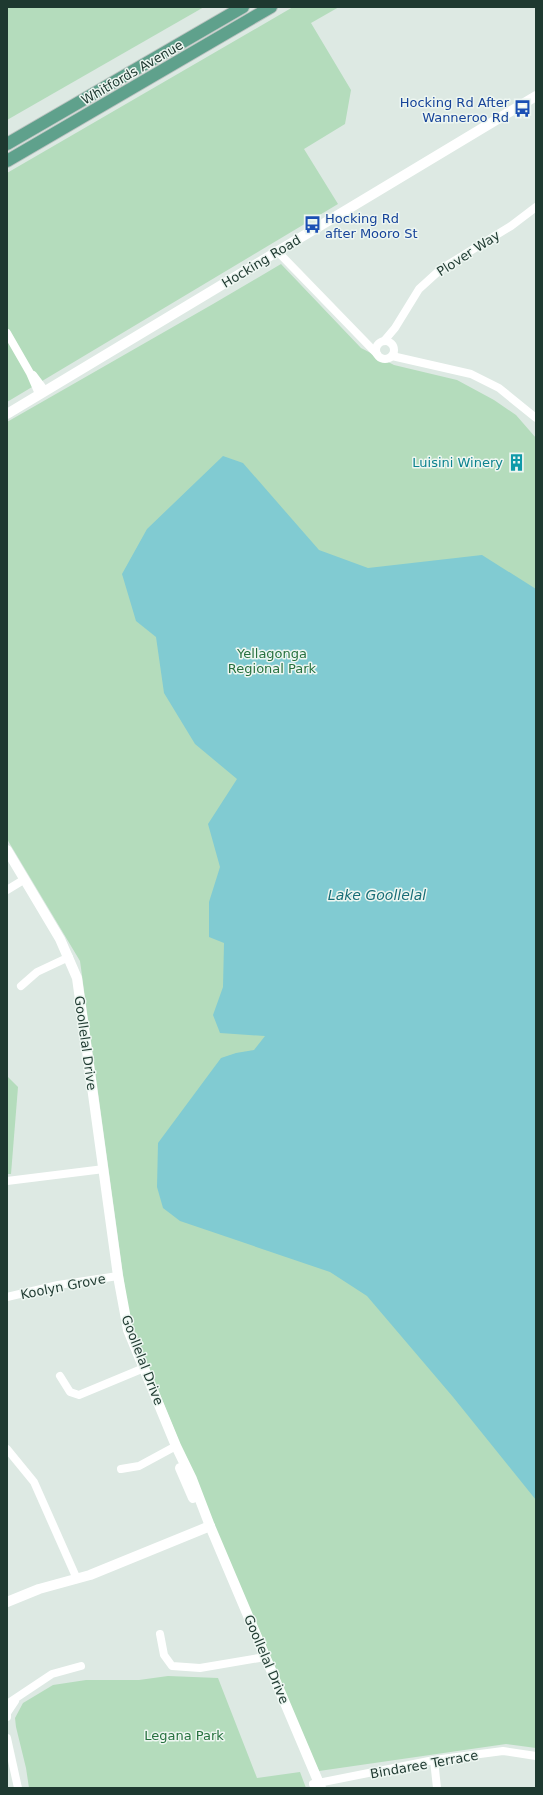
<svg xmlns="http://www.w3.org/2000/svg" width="543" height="1795" viewBox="0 0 543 1795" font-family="'DejaVu Sans',sans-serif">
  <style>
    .green { fill: #b4dcbc }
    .water { fill: #81cbd2 }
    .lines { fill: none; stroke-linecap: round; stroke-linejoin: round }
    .primary-casing { stroke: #bcc4c1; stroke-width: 14 }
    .minor { stroke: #fff; stroke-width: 8 }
    .tertiary { stroke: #fff; stroke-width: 10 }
    .primary { stroke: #5fa18c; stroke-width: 12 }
    .labels { text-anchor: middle; stroke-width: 3; stroke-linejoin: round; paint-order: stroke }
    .street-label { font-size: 13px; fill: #1e3930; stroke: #edf6f1 }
    .transit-label { font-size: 13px; fill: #164399; stroke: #edf6f1; text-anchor: end }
    .culture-label { font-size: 13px; fill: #0d838f; stroke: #edf6f1; text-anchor: end }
    .park-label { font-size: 13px; fill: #27713f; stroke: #edf6f1 }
    .water-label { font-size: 14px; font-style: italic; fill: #176d76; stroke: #edf6f1 }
  </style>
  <rect width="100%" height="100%" fill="#dde9e3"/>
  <g class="green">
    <polygon points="7,7 204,7 7,120"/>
    <polygon points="293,7 339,7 311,23 351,90 345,124 304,149 338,204 7,402 7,173"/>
    <polygon points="281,264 361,348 394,365 457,380 494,400 516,415 536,438 536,1748 506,1744 319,1771 280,1691 129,1318 80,961 7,839 7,422 213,304"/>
    <polygon points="7,1076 18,1087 11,1174 7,1174"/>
    <polygon points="168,1676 218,1678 257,1778 300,1772 306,1788 29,1788 26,1768 16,1727 15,1718 23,1703 53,1685 86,1680 139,1680"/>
  </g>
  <polygon class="water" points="223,456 243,463 319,550 368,568 482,555 536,589 536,1500 453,1397 367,1296 330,1272 180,1221 163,1208 157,1187 158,1143 221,1058 236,1053 254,1050 265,1036 220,1033 213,1015 223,987 224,943 209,937 209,902 220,867 208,824 237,779 195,744 164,693 156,637 136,621 122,574 147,529"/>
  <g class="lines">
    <defs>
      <g id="primary">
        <polyline points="7,144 243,7"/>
        <polyline points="7,161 271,7"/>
      </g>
    </defs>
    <use href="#primary" class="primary-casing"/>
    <g class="minor">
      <polyline points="278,252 377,354"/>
      <polyline points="7,333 30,373 39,394"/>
      <circle cx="385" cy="350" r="9"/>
      <polyline points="384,341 395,328 419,289 441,269 511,226 536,207"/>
      <polyline points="392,356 471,374 499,388 536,418"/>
      <polyline points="33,375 45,391"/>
      <polyline points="7,890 25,879"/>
      <polyline points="21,986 37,972 69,957"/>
      <polyline points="7,1181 104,1169"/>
      <polyline points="7,1297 58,1285 118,1276"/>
      <polyline points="60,1376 70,1392 79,1395 144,1368"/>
      <polyline points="7,1449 34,1482 77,1579"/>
      <polyline points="121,1469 139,1466 176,1446"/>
      <polyline points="160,1634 164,1655 172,1666 200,1668 265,1657"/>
      <polyline points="7,1704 52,1674 81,1666"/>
      <polyline points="7,1717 7,1713 15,1701"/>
      <polyline points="7,1738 18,1788"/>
      <polyline points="434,1760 437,1788"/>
      <polyline points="313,1784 434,1760 503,1751 536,1756"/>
    </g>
    <g class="tertiary">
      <polyline points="7,414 536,96"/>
      <polyline points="7,850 60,939 77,978 118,1276 128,1330 176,1446 192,1479 210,1526 321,1788"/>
      <polyline points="180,1468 193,1498"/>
      <polyline points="7,1602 39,1589 90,1575 210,1526"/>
    </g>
    <use href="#primary" class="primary"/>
  </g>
  <defs>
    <symbol id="bus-bare" viewBox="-9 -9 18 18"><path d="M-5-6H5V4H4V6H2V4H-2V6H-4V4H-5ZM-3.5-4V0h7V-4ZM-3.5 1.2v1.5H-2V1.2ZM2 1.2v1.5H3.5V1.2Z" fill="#1a4fb4" stroke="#edf6f1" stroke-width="2.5" paint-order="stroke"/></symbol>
    <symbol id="building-bare" viewBox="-9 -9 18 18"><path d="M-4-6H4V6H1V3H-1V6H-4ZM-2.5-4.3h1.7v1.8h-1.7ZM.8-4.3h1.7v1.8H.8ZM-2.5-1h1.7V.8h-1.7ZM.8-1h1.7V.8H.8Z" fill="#0f9aa8" stroke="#edf6f1" stroke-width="2.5" paint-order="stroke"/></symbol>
  </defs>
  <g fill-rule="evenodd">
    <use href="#bus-bare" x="510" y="96" width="25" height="25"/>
    <use href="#bus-bare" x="300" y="212" width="25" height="25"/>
    <use href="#building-bare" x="504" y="450" width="25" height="25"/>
  </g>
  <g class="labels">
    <g class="street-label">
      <text transform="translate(132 72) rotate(-30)" y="5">Whitfords Avenue</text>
      <text transform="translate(468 253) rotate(-33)" y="5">Plover Way</text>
      <text transform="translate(261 261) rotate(-31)" y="5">Hocking Road</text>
      <text transform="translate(86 1043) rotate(82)" y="5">Goollelal Drive</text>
      <text transform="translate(63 1286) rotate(-11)" y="5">Koolyn Grove</text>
      <text transform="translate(143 1360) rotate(69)" y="5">Goollelal Drive</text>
      <text transform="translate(267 1659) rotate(67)" y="5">Goollelal Drive</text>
      <text transform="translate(424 1764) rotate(-10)" y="5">Bindaree Terrace</text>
    </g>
    <g class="transit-label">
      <text x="509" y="107">Hocking Rd After<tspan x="509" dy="15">Wanneroo Rd</tspan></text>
      <text x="325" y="223" text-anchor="start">Hocking Rd<tspan x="325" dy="15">after Mooro St</tspan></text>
    </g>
    <g class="culture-label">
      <text x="503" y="467">Luisini Winery</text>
    </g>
    <g class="park-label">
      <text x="272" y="658">Yellagonga<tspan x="272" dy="15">Regional Park</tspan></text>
      <text x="184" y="1740">Legana Park</text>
    </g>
    <g class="water-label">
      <text x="377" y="900">Lake Goollelal</text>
    </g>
  </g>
  <rect width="543" height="1795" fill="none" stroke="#1e3930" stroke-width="16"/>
</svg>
